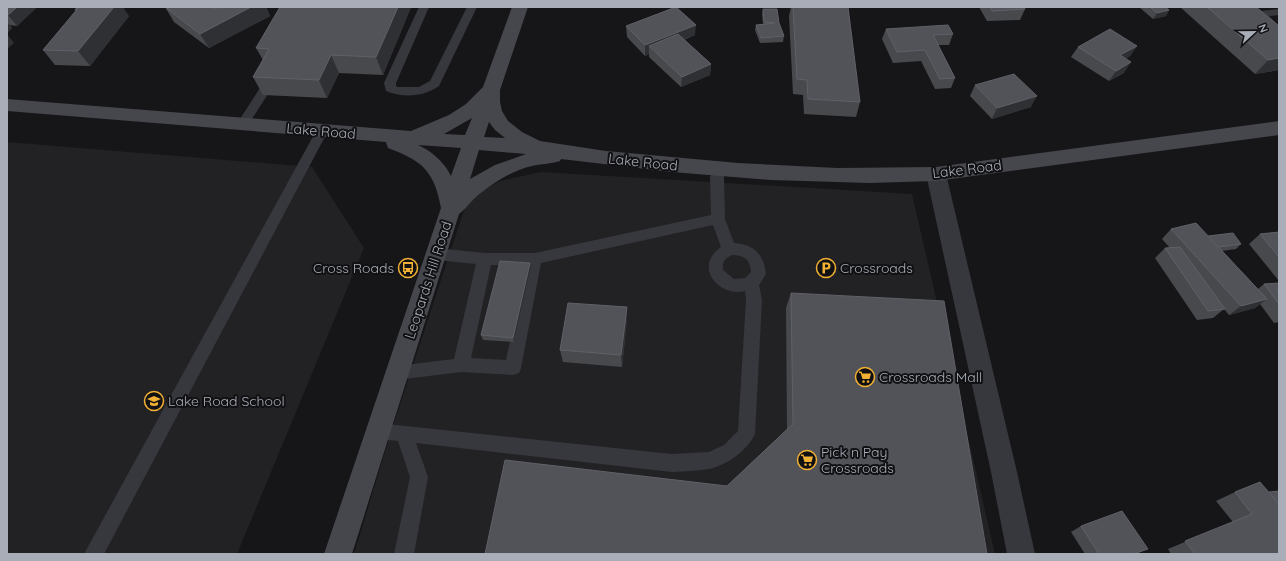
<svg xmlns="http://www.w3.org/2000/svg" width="1286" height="561" viewBox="0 0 1286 561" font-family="Quicksand,sans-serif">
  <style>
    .built { fill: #222225 }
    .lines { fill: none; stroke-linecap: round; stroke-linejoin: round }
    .lane { fill: #37383d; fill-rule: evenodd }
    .street { fill: #37383d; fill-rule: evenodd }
    .secondary { fill: #45474d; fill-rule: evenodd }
    .wall { fill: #47494d }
    .shaded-wall { fill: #2f3033 }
    .building { fill: #525359; stroke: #5f6168 }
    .labels { text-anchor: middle; stroke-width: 4; stroke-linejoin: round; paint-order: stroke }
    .street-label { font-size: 14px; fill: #a8adb8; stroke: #111113 }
    .poi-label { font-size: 14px; fill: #a8adb8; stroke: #111113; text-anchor: start }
  </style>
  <rect width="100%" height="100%" fill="#161618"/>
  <g class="built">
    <polygon points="7,142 312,167 364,248 237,554 7,554"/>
    <polygon points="541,172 912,194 995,554 354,554 390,435 468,198 500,181"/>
  </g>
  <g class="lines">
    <g class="lane">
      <path d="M 419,7 L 429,7 L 396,83 L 396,86 L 398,87 L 419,87 L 430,81 L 467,7 L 477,7 L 439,86 C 423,97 403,98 386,91 L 384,83 Z"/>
      <path d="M 1279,9 L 1279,15 L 1269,16 L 1279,26 L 1279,36 C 1270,33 1261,23 1257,15 L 1261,11 Z"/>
      <polygon points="273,73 277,74 279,77 246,128 242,129 238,128 236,125 238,122 269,74"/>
      <polygon points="322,127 327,128 328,131 104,554 84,554 316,131 317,128"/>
      <path d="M 720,164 L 725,166 L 727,169 L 724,177 L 725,219 L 734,243 C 754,244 764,255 766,274 L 759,285 L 762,300 L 755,434 C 747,451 727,465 709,469 C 697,471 684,471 672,472 L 416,443 L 428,477 L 414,554 L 394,554 L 410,477 L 398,441 L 377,439 L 371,437 L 368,431 L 371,425 L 377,423 L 672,454 L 709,452 L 724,445 L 738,431 L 746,300 L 745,291 C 720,298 692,267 721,247 L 713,225 L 541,263 L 521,368 L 519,373 L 513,375 L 461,372 L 397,380 L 391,378 L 389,373 L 391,368 L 397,366 L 454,359 L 476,264 L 436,260 L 431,258 L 429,254 L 431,250 L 436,248 L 485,253 L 535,253 L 711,215 L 710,177 L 715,166 ZM 732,255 C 745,255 750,260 751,272 L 745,278 L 734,279 L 723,270 C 722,261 725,259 732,255 ZM 491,265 L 526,265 L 506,360 L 471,358 Z"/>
    </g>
    <polygon class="street" points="936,167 943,169 946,174 1017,472 1035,554 1007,554 991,472 926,174 929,169"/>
    <path class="secondary" d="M 512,7 L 528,7 L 500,90 L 500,102 L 502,111 L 508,121 L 522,132 L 540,141 L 606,151 L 738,163 L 837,168 L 936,167 L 1279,121 L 1279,135 L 936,181 L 870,183 L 771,180 L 672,172 L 561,159 L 560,161 C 551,164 541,164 532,166 C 514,170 496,181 482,192 C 473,198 467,208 459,214 L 352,554 L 324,554 L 441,208 C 434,171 423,161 388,148 L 386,142 L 7,111 L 7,99 L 411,131 L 449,115 L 466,104 L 483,87 ZM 472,118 L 465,135 L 444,134 ZM 489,122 L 495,130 L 505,138 L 484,137 ZM 418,145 L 461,148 L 451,176 C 444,162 433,152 418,145 ZM 479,150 L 526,154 L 495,165 L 470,179 Z"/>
  </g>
  <g class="wall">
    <polygon points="7,7 36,7 36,8 17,26 10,25 12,28 7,33"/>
    <polygon points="165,7 212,8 213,7 266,7 270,16 209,48 174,22"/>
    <polygon points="280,7 411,7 383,75 339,73 327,98 263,95 253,77 263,60 256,48"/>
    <polygon points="791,7 848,7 860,102 856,117 804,114 803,95 793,94 789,16"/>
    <polygon points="979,7 1024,7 1025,9 1020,20 987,21"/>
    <polygon points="1139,7 1165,7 1169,10 1166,16 1153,19"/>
    <polygon points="1180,7 1256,7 1279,26 1279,70 1255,74"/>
    <polygon points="763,9 779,23 784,36 783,42 760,43 755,30 756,25 763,24 762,14"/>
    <polygon points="75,10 129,16 90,66 55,65 43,50 76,11"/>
    <polygon points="626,26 695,35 684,40 711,64 710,75 681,87 649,57 649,54 645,56 627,37"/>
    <polygon points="886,29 953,34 949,45 938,45 955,78 951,88 935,89 921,61 893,63 882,39"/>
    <polygon points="1137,46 1130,56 1125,59 1124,73 1109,81 1071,57 1078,47"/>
    <polygon points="975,85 1031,107 992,119 970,96"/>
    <polygon points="1171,229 1241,244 1236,249 1222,251 1258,289 1264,284 1279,283 1279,322 1274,323 1260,304 1255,308 1229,315 1224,309 1213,318 1197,320 1155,258 1165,248 1170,248 1162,239"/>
    <polygon points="1279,232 1279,281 1249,244 1260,234"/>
    <polygon points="531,268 514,342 483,340 481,335"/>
    <polygon points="791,293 987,554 727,486 787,429 786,308"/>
    <polygon points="627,319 622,367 563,362 560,350"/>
    <polygon points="1260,482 1279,554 1171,554 1168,549 1233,522 1216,501 1235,492"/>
    <polygon points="1081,526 1136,554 1085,554 1071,532"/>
  </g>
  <g class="shaded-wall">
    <polygon points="17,7 36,7 36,8 17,26 8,15"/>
    <polygon points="114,7 123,7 129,16 90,66 78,51"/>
    <polygon points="251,7 266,7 270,16 209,48 200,34"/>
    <polygon points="398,7 411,7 383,75 376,57"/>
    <polygon points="1169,10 1166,16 1153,19 1157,13"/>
    <polygon points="7,22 12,28 7,33"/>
    <polygon points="696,25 695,35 655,52 649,46 649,54 645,56 645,45"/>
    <polygon points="7,34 14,43 7,49"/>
    <polygon points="1137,46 1130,56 1113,66 1120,55"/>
    <polygon points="331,55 339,73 327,98 319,80"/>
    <polygon points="1279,58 1279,70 1255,74 1268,60"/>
    <polygon points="1131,62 1124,73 1109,81 1116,71"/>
    <polygon points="711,64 710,75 681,87 682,77"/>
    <polygon points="1037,96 1031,107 992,119 997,108"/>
    <polygon points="530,263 531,268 514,342 513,338"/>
    <polygon points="1267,299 1255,308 1229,315 1241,306"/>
    <polygon points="627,307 627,319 622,367 621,355"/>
    <polygon points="1148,549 1136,554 1133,554"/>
  </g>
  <g class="building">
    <polygon points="7,7 17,7 8,15 7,15"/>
    <polygon points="77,7 79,7 77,10 75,10"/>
    <polygon points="79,7 114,7 78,51 43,50"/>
    <polygon points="165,7 211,7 212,8 251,7 200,34"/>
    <polygon points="280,7 398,7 376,57 331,55 319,80 253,77 269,49 256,48"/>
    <polygon points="676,7 696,25 645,45 626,26"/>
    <polygon points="793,7 848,7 860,102 808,99 807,80 797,79"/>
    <polygon points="990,7 1024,7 1025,9 992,11"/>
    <polygon points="1150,7 1165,7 1169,10 1157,13"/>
    <polygon points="1207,7 1256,7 1279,26 1279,58 1268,60"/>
    <polygon points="763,9 777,9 779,23 784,36 761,38 756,25 775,23 764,22"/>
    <polygon points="948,25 953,34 933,35 955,78 940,79 925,50 897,52 886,29"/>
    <polygon points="1110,29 1137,46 1120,55 1131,62 1116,71 1078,47"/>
    <polygon points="678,34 711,64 682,77 649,46"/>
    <polygon points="1014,74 1037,96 997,108 975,85"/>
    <polygon points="1196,223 1267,299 1241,306 1171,229"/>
    <polygon points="1279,232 1279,257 1260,234"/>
    <polygon points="1233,233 1241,244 1218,247 1208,236"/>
    <polygon points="1180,247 1225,309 1208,311 1165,248"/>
    <polygon points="500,261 530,263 513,338 481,335"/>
    <polygon points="1279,283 1279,304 1264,284"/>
    <polygon points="791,293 944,301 987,554 485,554 505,460 727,486 793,424"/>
    <polygon points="568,303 627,307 621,355 560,350"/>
    <polygon points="1260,482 1279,504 1279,554 1195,554 1185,541 1252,514 1235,492"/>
    <polygon points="1279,491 1279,504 1269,492"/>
    <polygon points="1122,511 1148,549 1133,554 1099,554 1081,526"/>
  </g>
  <defs>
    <symbol id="bus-ring" viewBox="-11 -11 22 22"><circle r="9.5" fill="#111113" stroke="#f2b134" stroke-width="1.5"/><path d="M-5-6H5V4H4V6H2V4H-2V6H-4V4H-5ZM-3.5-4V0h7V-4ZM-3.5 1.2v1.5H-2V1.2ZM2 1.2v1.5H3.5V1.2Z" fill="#f2b134"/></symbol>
    <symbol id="parking-ring" viewBox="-11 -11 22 22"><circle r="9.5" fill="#111113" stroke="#f2b134" stroke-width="1.5"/><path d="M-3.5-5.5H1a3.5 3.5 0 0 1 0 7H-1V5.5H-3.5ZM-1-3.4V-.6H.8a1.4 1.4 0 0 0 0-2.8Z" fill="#f2b134"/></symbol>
    <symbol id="supermarket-ring" viewBox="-11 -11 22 22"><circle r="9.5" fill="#111113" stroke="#f2b134" stroke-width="1.5"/><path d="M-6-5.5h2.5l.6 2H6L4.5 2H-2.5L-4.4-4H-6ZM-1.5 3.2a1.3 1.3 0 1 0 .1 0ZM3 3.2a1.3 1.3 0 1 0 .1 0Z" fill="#f2b134"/></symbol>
    <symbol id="school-ring" viewBox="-11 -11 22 22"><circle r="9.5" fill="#111113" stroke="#f2b134" stroke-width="1.5"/><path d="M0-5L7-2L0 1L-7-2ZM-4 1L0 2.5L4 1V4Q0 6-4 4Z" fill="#f2b134"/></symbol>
  </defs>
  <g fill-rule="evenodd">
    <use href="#bus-ring" x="397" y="257" width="22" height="22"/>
    <use href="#parking-ring" x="815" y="257" width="22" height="22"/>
    <use href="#supermarket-ring" x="854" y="366" width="22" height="22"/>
    <use href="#school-ring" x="143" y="390" width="22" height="22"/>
    <use href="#supermarket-ring" x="796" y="449" width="22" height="22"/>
  </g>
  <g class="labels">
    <g class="street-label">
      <text transform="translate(321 131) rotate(5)" y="5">Lake Road</text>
      <text transform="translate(643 162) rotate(6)" y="5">Lake Road</text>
      <text transform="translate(967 169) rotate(-7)" y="5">Lake Road</text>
      <text transform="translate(428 280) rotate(-72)" y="5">Leopards Hill Road</text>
    </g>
    <g class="poi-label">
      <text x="394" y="273" text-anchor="end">Cross Roads</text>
      <text x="840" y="273">Crossroads</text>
      <text x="879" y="382">Crossroads Mall</text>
      <text x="168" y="406">Lake Road School</text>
      <text x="821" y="457">Pick n Pay<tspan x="821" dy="16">Crossroads</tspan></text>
    </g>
  </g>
  <rect width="1286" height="561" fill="none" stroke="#a8adb8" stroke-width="16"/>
  <g transform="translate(1254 32) rotate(68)" stroke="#111113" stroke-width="3" paint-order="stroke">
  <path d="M0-3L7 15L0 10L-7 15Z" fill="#a8adb8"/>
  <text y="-6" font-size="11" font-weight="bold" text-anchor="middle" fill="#a8adb8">N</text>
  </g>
</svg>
